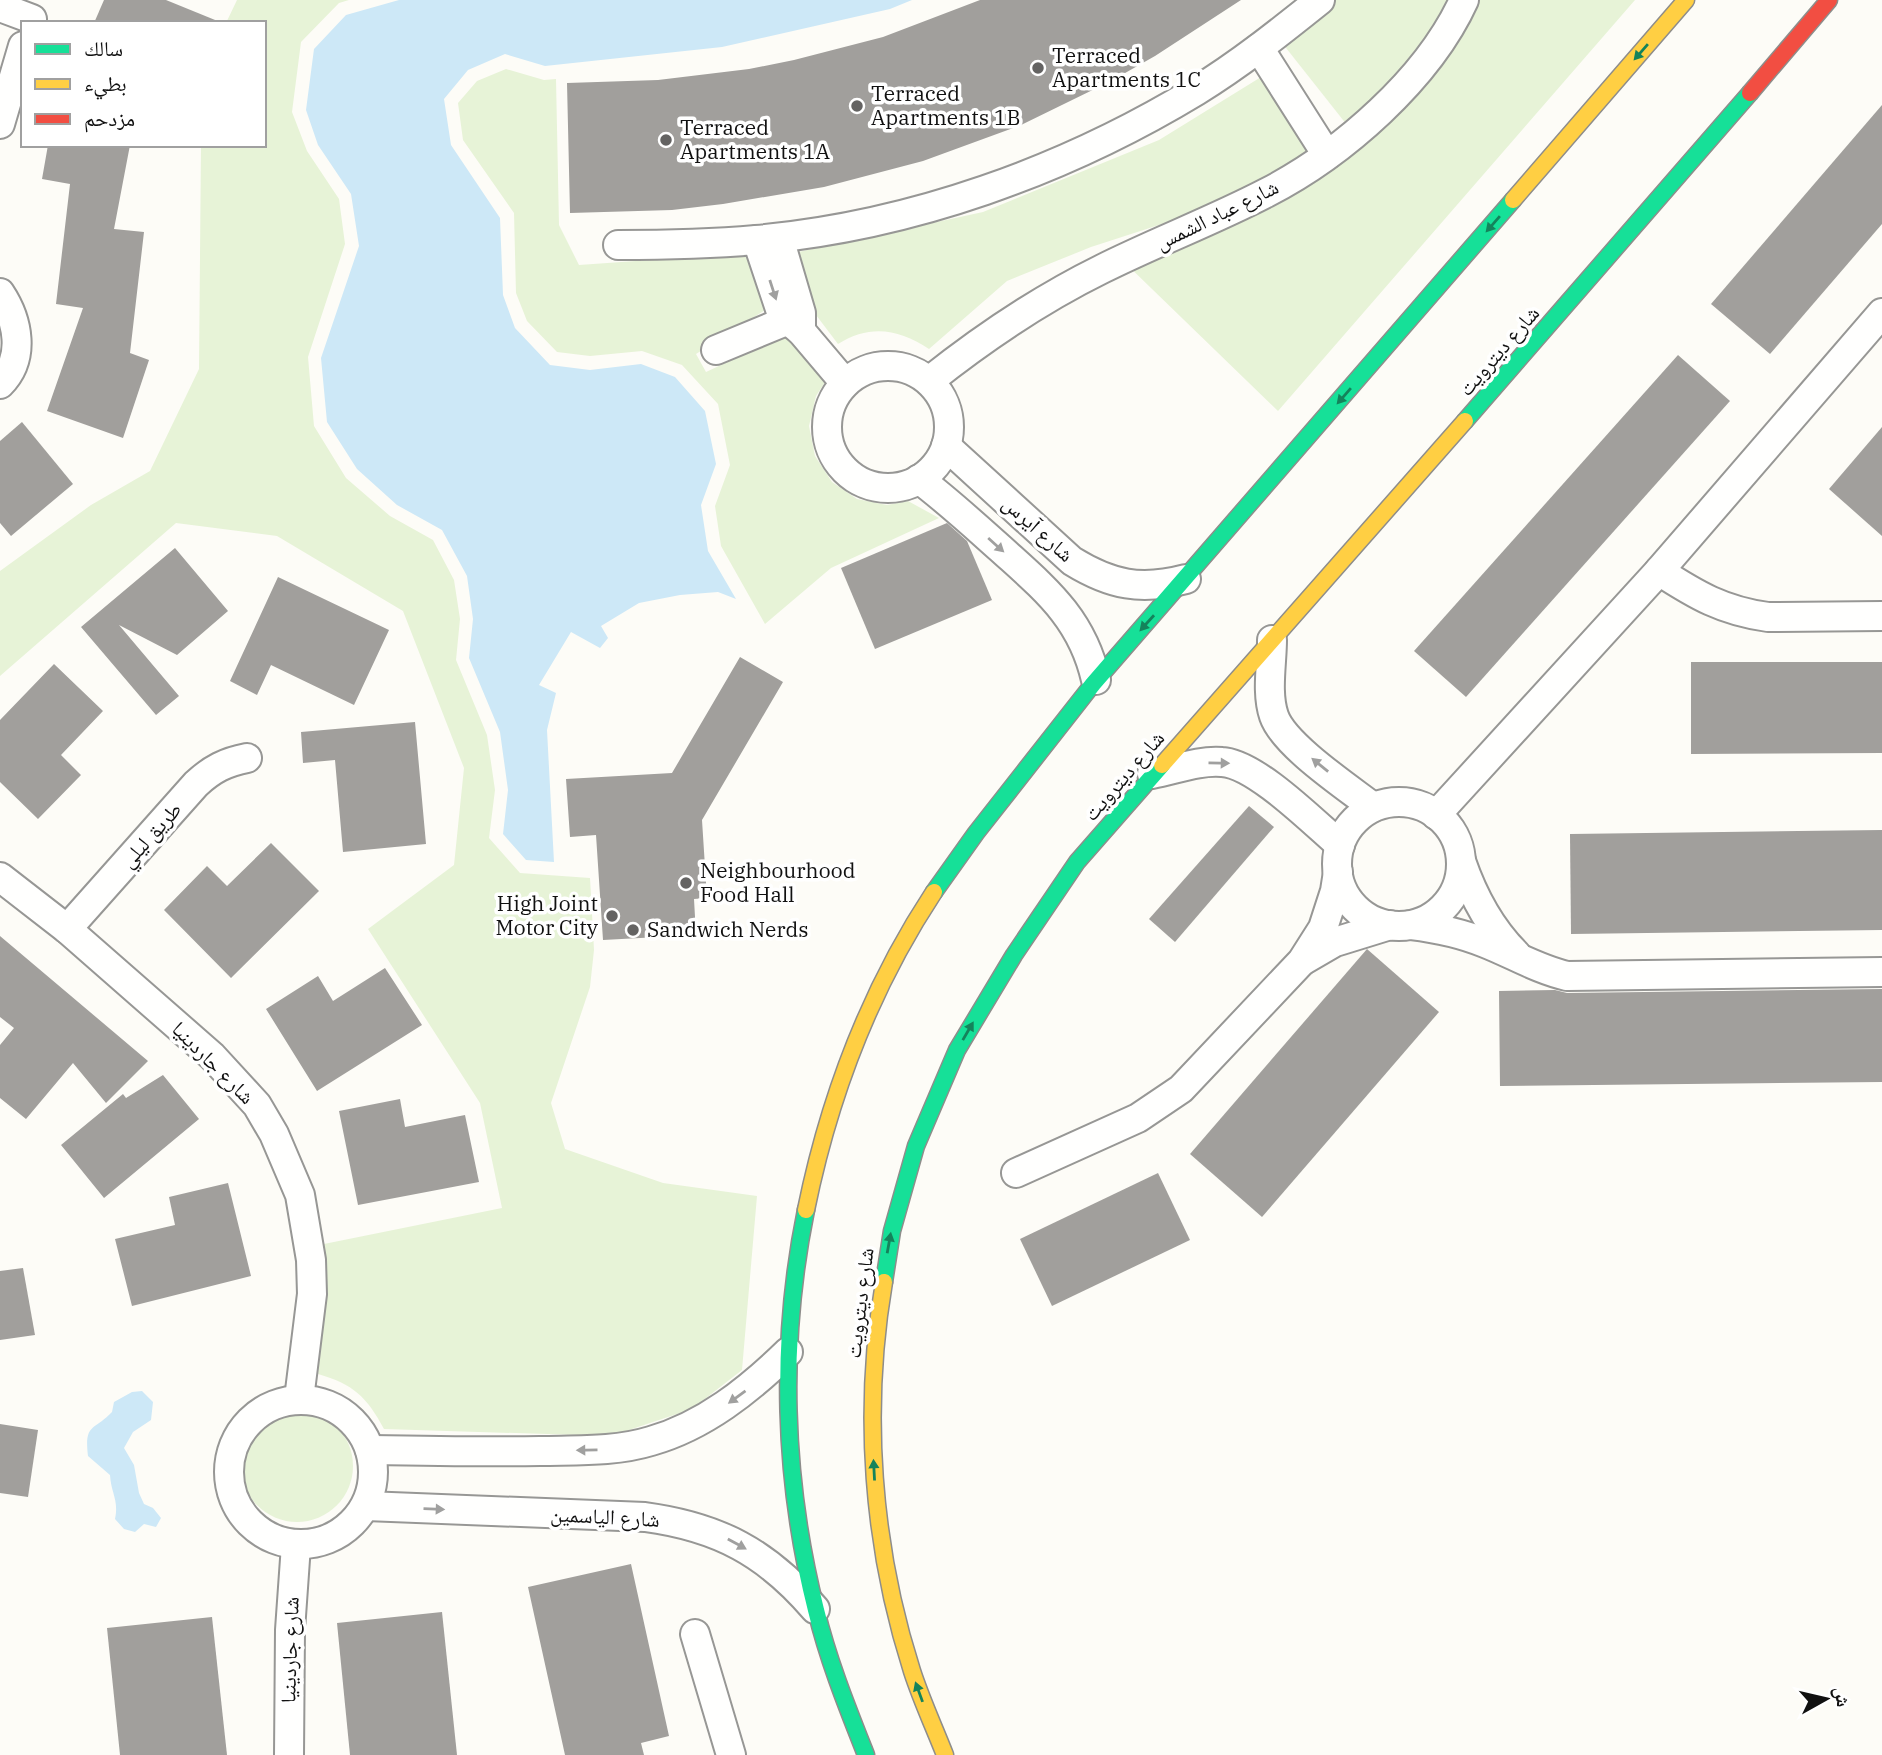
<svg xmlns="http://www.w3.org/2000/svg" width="1882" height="1755" viewBox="0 0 1882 1755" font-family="'IBM Plex Serif','Noto Naskh Arabic',serif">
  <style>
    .green { fill: #e7f3d7 }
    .water { fill: #cde8f7 }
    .building { fill: #a19f9c }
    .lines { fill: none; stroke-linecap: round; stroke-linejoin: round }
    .street-casing { stroke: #979795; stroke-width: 32 }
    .fast-casing { stroke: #8e8d8b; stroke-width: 19 }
    .slow-casing { stroke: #8e8d8b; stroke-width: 19 }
    .jam-casing { stroke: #8e8d8b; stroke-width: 19 }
    .street { stroke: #fffffe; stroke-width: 28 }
    .fast { stroke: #16e098; stroke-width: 16 }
    .slow { stroke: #ffcf43; stroke-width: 16 }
    .jam { stroke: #f24e42; stroke-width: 16 }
    .oneway { fill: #14835b }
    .oneway2 { fill: #a0a09f }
    .poi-dot { fill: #646362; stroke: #fff; stroke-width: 2.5 }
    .labels { text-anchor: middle; stroke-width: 7; stroke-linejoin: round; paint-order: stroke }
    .poi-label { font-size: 21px; fill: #111; stroke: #fff; text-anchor: start }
    .street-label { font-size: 21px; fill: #111; stroke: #fff }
  </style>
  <rect width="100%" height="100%" fill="#fdfcf7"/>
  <g class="green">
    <path d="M 237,0 L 349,0 L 339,3 L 301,42 L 292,112 L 307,151 L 339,199 L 345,244 L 308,357 L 314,426 L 346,478 L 390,516 L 433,540 L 454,580 L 460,619 L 456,660 L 487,735 L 495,790 L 489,838 L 520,873 L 590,878 L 594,950 L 590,987 L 551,1103 L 565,1149 L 663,1183 L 757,1196 L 742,1370 L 692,1409 L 611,1436 L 384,1429 C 367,1397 353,1384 318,1374 L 326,1283 L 319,1245 L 502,1208 L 480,1103 L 368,929 L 454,865 L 464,768 L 403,611 L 277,536 L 176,523 L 0,676 L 0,571 L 91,505 L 150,471 L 199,369 L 201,145 L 264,145 L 264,23 L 226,23 Z"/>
    <polygon points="1330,0 1450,0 1447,10 1382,98 1347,125 1275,34"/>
    <polygon points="1469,0 1635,0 1278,411 1119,257 1319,169"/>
    <polygon points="506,69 544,80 556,79 559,225 579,265 749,253 770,307 696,354 706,372 788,334 827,379 816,396 809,426 815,456 832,482 857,499 887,505 908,501 939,518 831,568 765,624 721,546 715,506 730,465 718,404 682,365 642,351 590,356 557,352 527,321 516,293 514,213 463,140 458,103 477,81"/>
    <path d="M 1274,69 L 1329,139 L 1233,201 L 1091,247 L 1007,281 L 929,349 C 899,329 870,324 838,344 L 794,286 L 789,254 L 983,212 L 1159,140 Z"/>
    <circle cx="297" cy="1466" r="56"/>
  </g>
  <g class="water">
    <polygon points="399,0 912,0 890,9 722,47 545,66 505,54 468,70 444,99 451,145 500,218 503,295 515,328 550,365 590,370 641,364 675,377 705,411 716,464 701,505 708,551 736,599 718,592 680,595 639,603 601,626 608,638 600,648 571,632 539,685 556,693 547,730 554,862 526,860 503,834 508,790 500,732 469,658 473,619 467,576 442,530 397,505 357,469 327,422 321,358 359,246 351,194 318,145 306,110 314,49 346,15"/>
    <path d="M 142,1391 L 153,1402 L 151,1420 L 133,1432 L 124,1448 L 134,1465 L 139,1493 L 144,1504 L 153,1508 L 161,1518 L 156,1527 L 144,1524 L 135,1532 L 124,1529 L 115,1519 C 119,1500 111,1493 110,1475 L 88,1456 C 84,1423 94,1431 112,1412 L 114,1402 L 132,1392 Z"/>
  </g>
  <g class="building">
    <polygon points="104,0 166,0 220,22 94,23"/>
    <polygon points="980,0 1241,0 1155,56 1111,81 1019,126 923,161 824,187 723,204 672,210 570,213 567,83 658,80 749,69 794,60 883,37"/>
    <polygon points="1882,105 1882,224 1770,354 1711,304"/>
    <polygon points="48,145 130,145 114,229 144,232 130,353 149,360 123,438 47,411 83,308 56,304 70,184 42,179"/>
    <polygon points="1678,355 1730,401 1466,697 1414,651"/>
    <polygon points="22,422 73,484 11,536 0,523 0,441"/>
    <polygon points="1882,427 1882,536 1829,489"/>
    <polygon points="947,523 967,541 992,600 875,649 841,568"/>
    <polygon points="175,548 228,611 177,655 119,625 179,696 156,715 81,627"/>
    <polygon points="278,577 389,630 354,705 271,665 257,695 230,681"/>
    <polygon points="740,657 783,682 702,820 707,898 694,899 696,935 603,940 596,835 570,837 566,779 672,773"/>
    <polygon points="1691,662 1882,662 1882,753 1691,754"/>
    <polygon points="54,664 103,711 61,755 81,775 38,819 0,782 0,720"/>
    <polygon points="415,722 426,844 343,852 335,760 303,763 301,732"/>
    <polygon points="1249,806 1274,827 1175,942 1149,919"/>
    <polygon points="1882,830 1882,930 1571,934 1570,834"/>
    <polygon points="271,843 319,891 231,978 164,910 207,866 227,886"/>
    <polygon points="0,936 148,1061 106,1103 73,1063 26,1119 0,1098 0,1045 14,1028 0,1017"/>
    <polygon points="1367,949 1439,1012 1262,1217 1190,1154"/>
    <polygon points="385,968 422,1025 317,1091 266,1009 318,976 333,1001"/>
    <polygon points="1882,989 1882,1082 1500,1086 1499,991 1555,990 1567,993"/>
    <polygon points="163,1075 199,1119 104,1198 61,1145 123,1094 126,1098"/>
    <polygon points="400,1099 405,1127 465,1115 479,1182 358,1205 339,1111"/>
    <polygon points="1158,1173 1190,1240 1052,1306 1020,1239"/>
    <polygon points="228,1183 251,1276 132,1306 115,1239 175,1225 169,1197"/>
    <polygon points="23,1268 35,1335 0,1340 0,1271"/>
    <polygon points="0,1424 38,1430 28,1497 0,1493"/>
    <polygon points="631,1564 669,1736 641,1743 644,1755 565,1755 528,1587"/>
    <polygon points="442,1612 457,1755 350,1755 337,1623"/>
    <polygon points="212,1617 227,1755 120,1755 107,1628"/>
  </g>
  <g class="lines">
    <defs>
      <g id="street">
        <polyline points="0,7 32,19"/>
        <polyline points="1259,48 1327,155"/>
        <polyline points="0,124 23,46"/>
        <polyline points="779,238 801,313 801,331"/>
        <polyline points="757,240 782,315 801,331 845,383"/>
        <path d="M 618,245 C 664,245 710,244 756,240 C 911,226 1064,171 1196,91 C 1240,64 1280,32 1320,0"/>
        <path d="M 0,293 C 18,320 26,358 0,384"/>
        <polyline points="716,350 786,321"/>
        <circle cx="888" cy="427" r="61"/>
        <path d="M 929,381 C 983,338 1039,300 1102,269 C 1156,242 1212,221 1266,193 C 1342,154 1428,79 1464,0"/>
        <path d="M 946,446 L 1072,561 C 1111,585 1141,591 1186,579"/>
        <path d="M 919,479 C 948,501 974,525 1001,549 C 1045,589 1082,618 1096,680"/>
        <path d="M 1659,571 C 1696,595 1723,611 1768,617 L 1882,616"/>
        <path d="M 1272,640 C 1272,663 1266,693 1274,716 C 1284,745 1347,787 1373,807"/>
        <path d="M 1152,774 C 1174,770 1199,760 1222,762 C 1256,764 1313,822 1340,845"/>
        <circle cx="1399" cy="864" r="62"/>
        <polyline points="1436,815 1659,571 1882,313"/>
        <path d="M 1461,861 C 1473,896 1490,928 1516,954"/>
        <polyline points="0,877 67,929 212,1056 257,1105 274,1134 300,1195 311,1260 312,1294 299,1399"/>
        <path d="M 1411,925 C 1436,928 1461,933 1485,943 C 1513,954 1537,969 1567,976 L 1882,972"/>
        <path d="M 67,929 L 196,784 C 212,769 226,762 247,758"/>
        <polyline points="1304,960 1335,942 1390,925"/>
        <polyline points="1016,1173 1138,1118 1181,1089 1302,961 1323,928 1335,891 1338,872"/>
        <circle cx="301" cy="1472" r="72"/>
        <path d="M 370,1450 C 427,1451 484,1452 540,1451 C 578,1450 615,1452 651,1441 C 704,1426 749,1390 788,1352"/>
        <path d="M 366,1506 L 645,1517 C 719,1527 767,1553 815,1609"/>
        <polyline points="695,1634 731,1755"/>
        <polyline points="289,1755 290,1630 296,1545"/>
      </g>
      <g id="fast">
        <polyline points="1465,421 1750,93"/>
        <polyline points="934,892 976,833 1093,684 1513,200"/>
        <path d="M 806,1210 C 779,1342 783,1480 816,1610 C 828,1660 847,1707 866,1755"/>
        <polyline points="884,1282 892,1231 916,1146 957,1050 1014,955 1077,862 1162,765"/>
      </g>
      <g id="slow">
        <polyline points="1513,200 1686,0"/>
        <polyline points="1162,765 1465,421"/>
        <path d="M 806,1210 C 829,1097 870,989 934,892"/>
        <path d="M 884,1282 C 862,1411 872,1546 912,1671 C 921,1699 934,1727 945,1755"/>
      </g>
      <polyline id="jam" points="1750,93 1829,0"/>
    </defs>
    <use href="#street" class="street-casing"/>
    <use href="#fast" class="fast-casing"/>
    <use href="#slow" class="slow-casing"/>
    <use href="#jam" class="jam-casing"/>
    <use href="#street" class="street"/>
    <use href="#fast" class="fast"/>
    <use href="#slow" class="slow"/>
    <use href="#jam" class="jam"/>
  </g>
  <defs><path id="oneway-solid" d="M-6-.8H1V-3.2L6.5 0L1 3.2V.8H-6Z" transform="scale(1.75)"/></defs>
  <g class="oneway">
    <use href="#oneway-solid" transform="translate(1641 52) rotate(131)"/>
    <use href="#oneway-solid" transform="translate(1493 224) rotate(131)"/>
    <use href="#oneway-solid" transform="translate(1344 396) rotate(131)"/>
    <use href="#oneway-solid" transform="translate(1147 623) rotate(132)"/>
    <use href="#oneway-solid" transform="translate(968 1031) rotate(-60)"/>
    <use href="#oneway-solid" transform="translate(889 1243) rotate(-80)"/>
    <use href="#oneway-solid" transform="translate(874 1470) rotate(-93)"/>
    <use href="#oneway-solid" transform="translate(919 1692) rotate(-110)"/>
  </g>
  <g class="oneway2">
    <use href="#oneway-solid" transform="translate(773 290) rotate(72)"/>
    <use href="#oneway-solid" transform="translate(996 545) rotate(42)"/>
    <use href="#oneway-solid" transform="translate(1219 763) rotate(1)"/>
    <use href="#oneway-solid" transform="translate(1320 765) rotate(-141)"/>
    <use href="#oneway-solid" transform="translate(737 1397) rotate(144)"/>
    <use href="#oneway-solid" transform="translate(587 1450) rotate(179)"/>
    <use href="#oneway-solid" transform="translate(434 1509) rotate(2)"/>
    <use href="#oneway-solid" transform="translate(737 1544) rotate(29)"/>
  </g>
  <g class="poi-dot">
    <circle cx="1038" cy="68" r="7"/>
    <circle cx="857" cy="106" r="7"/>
    <circle cx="666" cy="140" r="7"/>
    <circle cx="686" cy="883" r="7"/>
    <circle cx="612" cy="916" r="7"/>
    <circle cx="633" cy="930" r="7"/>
  </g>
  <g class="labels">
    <g class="poi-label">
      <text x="1052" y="63">Terraced<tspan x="1052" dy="24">Apartments 1C</tspan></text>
      <text x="871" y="101">Terraced<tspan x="871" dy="24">Apartments 1B</tspan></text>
      <text x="680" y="135">Terraced<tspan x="680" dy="24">Apartments 1A</tspan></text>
      <text x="700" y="878">Neighbourhood<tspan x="700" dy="24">Food Hall</tspan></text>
      <text x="598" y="911" text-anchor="end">High Joint<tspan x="598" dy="24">Motor City</tspan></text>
      <text x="647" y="937">Sandwich Nerds</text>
    </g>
    <g class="street-label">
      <text transform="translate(1217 215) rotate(-26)" y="7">شارع عباد الشمس</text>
      <text transform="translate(1499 351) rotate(-49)" y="7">شارع ديترويت</text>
      <text transform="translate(1038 529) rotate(42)" y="7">شارع آيرس</text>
      <text transform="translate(1124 776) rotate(-49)" y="7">شارع ديترويت</text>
      <text transform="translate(151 835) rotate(-48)" y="7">طريق ليلي</text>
      <text transform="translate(213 1063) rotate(45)" y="7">شارع جاردينيا</text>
      <text transform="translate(860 1303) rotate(-83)" y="7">شارع ديترويت</text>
      <text transform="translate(605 1517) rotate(3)" y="7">شارع الياسمين</text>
      <text transform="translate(290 1650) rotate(-88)" y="7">شارع جاردينيا</text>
    </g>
  </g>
  <rect x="21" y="21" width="245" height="126" fill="#ffffff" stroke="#a0a0a0" stroke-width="2"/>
  <rect x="35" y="44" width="35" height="10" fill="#16e098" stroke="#a0a0a0" stroke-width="2"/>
  <text x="84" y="56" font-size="21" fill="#111111">سالك</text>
  <rect x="35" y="79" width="35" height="10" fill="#ffcf43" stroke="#a0a0a0" stroke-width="2"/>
  <text x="84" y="91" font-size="21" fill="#111111">بطيء</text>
  <rect x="35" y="114" width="35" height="10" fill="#f24e42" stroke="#a0a0a0" stroke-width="2"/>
  <text x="84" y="126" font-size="21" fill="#111111">مزدحم</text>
  <g transform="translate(1826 1699) rotate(82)" stroke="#ffffff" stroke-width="5" paint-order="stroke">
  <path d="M0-5L12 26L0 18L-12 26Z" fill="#111111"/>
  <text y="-10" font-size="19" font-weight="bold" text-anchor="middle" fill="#111111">ش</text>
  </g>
</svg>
